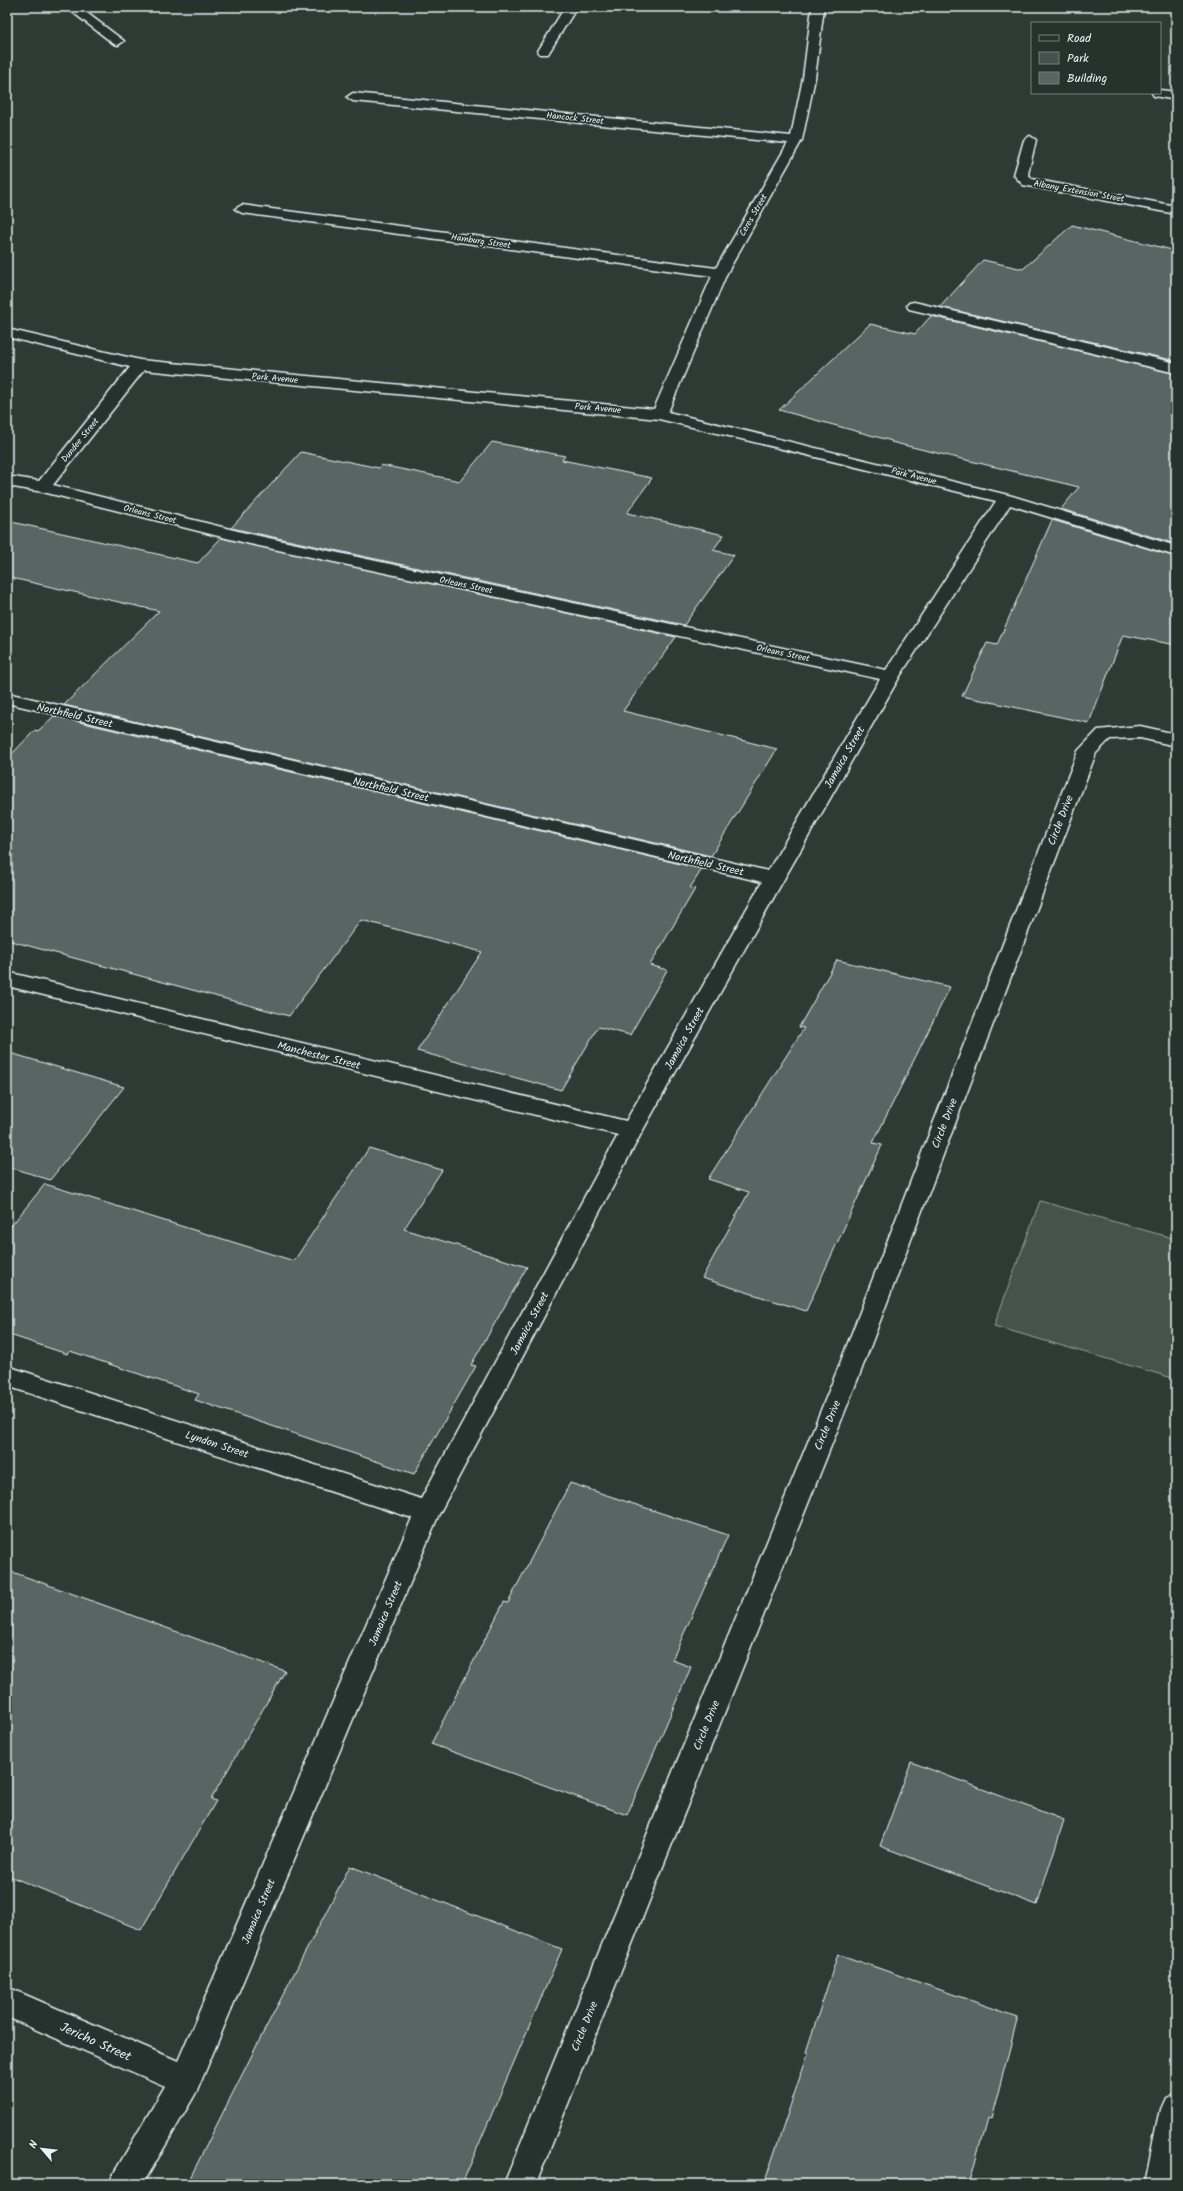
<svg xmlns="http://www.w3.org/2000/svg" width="1183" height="2191" viewBox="0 0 1183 2191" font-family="Kalam,sans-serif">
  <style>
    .green { fill: #45524e; stroke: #96a2a3 }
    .building { fill: #596563; stroke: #e8f1f8 }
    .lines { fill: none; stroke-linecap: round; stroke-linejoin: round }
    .minor-casing { stroke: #e8f1f8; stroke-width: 3 }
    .minor { fill: #26332d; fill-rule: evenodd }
    .labels { text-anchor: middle; stroke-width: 3.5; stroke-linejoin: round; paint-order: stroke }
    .far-street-label { font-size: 9px; fill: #e8f1f8; stroke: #26332d }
    .street-label { font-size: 11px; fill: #e8f1f8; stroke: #26332d }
    .near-street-label { font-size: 13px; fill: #e8f1f8; stroke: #26332d }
  </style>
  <rect width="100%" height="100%" fill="#2e3b35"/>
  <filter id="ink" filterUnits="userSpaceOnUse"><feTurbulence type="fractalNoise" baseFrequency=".025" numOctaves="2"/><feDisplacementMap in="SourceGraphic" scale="8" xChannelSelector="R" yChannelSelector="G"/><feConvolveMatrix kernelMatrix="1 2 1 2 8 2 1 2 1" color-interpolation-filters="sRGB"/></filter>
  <g filter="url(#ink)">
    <polygon class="green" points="1040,1201 1176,1239 1176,1379 994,1326"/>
    <g class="building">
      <polygon points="1072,225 1176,251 1176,361 940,307 983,260 1023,269"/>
      <polygon points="931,316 1176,374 1176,544 1061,509 1079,487 891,442 892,441 779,410 870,324 915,334"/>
      <polygon points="492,442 565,456 562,460 652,478 627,513 724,535 713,550 734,555 684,625 231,528 301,452 379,468 381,465 460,481"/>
      <polygon points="1052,520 1176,557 1176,645 1123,635 1089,723 962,696 987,643 997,645"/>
      <polygon points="7,521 198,563 221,538 676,637 623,711 777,749 711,856 64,705 159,611 7,577"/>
      <polygon points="54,716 702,869 690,888 695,889 650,965 667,970 630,1035 598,1027 561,1090 417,1051 482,952 361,920 289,1016 7,940 7,759 35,730 38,731"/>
      <polygon points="837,960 950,987 873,1143 882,1145 806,1311 702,1278 749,1192 708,1179 804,1028 799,1027"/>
      <polygon points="7,1052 124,1087 50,1180 7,1166"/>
      <polygon points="369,1148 442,1170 404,1229 527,1267 471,1365 476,1366 414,1474 195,1400 199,1394 70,1351 67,1354 7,1334 7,1231 45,1184 294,1261"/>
      <polygon points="570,1483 728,1535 672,1660 691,1667 627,1815 431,1744 504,1602 508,1603"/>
      <polygon points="7,1570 285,1671 211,1799 216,1801 141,1930 7,1875"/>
      <polygon points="911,1762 1064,1820 1037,1905 880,1846"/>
      <polygon points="350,1866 562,1949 462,2184 187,2184 260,2039"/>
      <polygon points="838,1954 1018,2017 991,2119 987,2118 969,2184 764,2184 808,2053 806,2052"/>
    </g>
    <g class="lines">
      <defs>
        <g id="minor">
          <polygon points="66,7 79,7 124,41 118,45 114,44"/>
          <polygon points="565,7 577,7 548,54 540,54 538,51"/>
          <path d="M 812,7 L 824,7 L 815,78 L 802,140 L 727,273 L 668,412 L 1012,496 L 1176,546 L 1176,556 L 1010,505 L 900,676 L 784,879 L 643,1130 L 439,1514 L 197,2091 L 143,2184 L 109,2184 L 114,2173 L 165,2086 L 7,2017 L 7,1987 L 178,2061 L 412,1518 L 7,1386 L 7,1366 L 421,1499 L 618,1135 L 7,986 L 7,972 L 626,1121 L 762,882 L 7,703 L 7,693 L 768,871 L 880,679 L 250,544 L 43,492 L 7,486 L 7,476 L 39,481 L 130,367 L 7,337 L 7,329 L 140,360 L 654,409 L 712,276 L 242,213 L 235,209 L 242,205 L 716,268 L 788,143 L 353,101 L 347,97 L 353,93 L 791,136 L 803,78 ZM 144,370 L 659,419 L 996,501 L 886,670 L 250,534 L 53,485 Z"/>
          <polygon points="1160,90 1176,92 1176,100 1154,96 1152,93 1160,93"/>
          <polygon points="1030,136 1036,140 1028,174 1032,179 1176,206 1176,214 1023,185 1014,175 1024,140"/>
          <polygon points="914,302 1176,363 1176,373 909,309 907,306 909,303"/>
          <polygon points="1140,726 1176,734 1176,746 1140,738 1110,739 1096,753 861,1371 536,2184 504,2184 837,1371 1078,751 1098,730"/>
          <polygon points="1176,2092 1176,2184 1145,2184 1160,2108 1165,2097"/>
        </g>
      </defs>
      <use href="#minor" class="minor-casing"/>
      <use href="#minor" class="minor"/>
    </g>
  </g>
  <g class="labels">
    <g class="far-street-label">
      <text transform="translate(575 118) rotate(6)" y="3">Hancock Street</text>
      <text transform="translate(1079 191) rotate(10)" y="3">Albany Extension Street</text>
      <text transform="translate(753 215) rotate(-60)" y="3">Ceres Street</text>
      <text transform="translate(481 241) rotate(8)" y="3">Hamburg Street</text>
      <text transform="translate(275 378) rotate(5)" y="3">Park Avenue</text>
      <text transform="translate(598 408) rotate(5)" y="3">Park Avenue</text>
      <text transform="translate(80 440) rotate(-51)" y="3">Dundee Street</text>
      <text transform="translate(914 476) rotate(14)" y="3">Park Avenue</text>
      <text transform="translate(150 514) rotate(14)" y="3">Orleans Street</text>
      <text transform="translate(466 585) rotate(12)" y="3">Orleans Street</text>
      <text transform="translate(783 653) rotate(12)" y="3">Orleans Street</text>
    </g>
    <g class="street-label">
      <text transform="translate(75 715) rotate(13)" y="4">Northfield Street</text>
      <text transform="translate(844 757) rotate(-60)" y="4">Jamaica Street</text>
      <text transform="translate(391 789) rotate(13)" y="4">Northfield Street</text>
      <text transform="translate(1060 820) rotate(-69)" y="4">Circle Drive</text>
      <text transform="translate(706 863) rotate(13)" y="4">Northfield Street</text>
      <text transform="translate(684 1038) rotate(-61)" y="4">Jamaica Street</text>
      <text transform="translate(319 1055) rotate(14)" y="4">Manchester Street</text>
      <text transform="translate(944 1123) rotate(-69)" y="4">Circle Drive</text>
      <text transform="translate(529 1323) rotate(-62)" y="4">Jamaica Street</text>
      <text transform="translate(827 1425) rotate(-68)" y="4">Circle Drive</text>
      <text transform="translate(217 1444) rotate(18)" y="4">Lyndon Street</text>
      <text transform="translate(385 1613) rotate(-67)" y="4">Jamaica Street</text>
      <text transform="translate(706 1725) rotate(-68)" y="4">Circle Drive</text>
      <text transform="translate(258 1911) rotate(-67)" y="4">Jamaica Street</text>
      <text transform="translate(584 2026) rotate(-68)" y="4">Circle Drive</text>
    </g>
    <g class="near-street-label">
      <text transform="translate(96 2041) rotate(24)" y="5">Jericho Street</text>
    </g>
  </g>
  <rect width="1183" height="2191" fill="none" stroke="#26332d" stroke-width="24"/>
  <rect x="12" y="12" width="1159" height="2167" fill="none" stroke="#e8f1f8" stroke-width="1.5" filter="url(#ink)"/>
  <rect x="1031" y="22" width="130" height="72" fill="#26332d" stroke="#747f7e"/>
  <rect x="1039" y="35" width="20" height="6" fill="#26332d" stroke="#747f7e"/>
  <text x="1067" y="42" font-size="12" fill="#e8f1f8">Road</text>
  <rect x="1039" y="52" width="20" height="12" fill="#45524e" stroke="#747f7e"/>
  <text x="1067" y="62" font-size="12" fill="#e8f1f8">Park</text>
  <rect x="1039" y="72" width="20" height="12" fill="#596563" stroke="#747f7e"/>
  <text x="1067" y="82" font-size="12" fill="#e8f1f8">Building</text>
  <g transform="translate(42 2149) rotate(298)" stroke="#26332d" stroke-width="3" paint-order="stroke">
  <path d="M0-3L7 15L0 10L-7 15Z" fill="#e8f1f8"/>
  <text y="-6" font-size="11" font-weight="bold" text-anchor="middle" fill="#e8f1f8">N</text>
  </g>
</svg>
